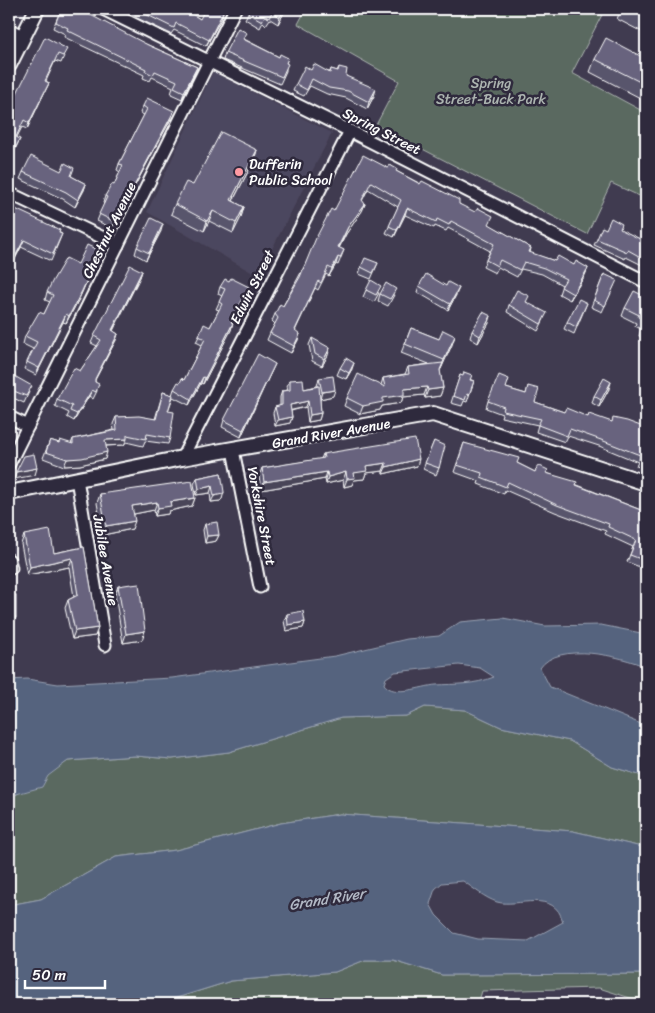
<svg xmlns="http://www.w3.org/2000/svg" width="655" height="1013" viewBox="0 0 655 1013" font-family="Sriracha,sans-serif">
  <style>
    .built { fill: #4c475e }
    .green { fill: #5a6960; stroke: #acb4b0 }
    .water { fill: #54637e; stroke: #98a1b2; fill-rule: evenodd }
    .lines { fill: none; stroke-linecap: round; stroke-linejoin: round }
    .minor-casing { stroke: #fff; stroke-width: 15 }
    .tertiary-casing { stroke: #fff; stroke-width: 18 }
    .minor { stroke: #2f2a3d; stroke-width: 11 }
    .tertiary { stroke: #2f2a3d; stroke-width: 14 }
    .wall { fill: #59556c; stroke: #fff }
    .shaded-wall { fill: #494558; stroke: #fff }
    .building { fill: #68637e; stroke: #fff }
    .poi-dot { fill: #ff9aa2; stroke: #2f2a3d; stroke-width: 2 }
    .labels { text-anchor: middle; stroke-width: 5; stroke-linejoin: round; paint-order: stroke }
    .park-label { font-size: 14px; fill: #acb4b0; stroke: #2f2a3d }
    .street-label { font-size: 14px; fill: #fff; stroke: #2f2a3d }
    .poi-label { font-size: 14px; fill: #fff; stroke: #2f2a3d; text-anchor: start }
    .water-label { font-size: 15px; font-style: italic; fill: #b2b9c5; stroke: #2f2a3d }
  </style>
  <rect width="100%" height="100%" fill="#403b50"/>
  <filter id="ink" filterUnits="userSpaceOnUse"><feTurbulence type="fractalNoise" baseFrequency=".02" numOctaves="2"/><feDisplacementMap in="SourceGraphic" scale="10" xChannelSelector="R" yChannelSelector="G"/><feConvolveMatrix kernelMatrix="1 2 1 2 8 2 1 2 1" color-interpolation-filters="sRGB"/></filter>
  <g filter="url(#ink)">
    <polygon class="built" points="213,72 332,133 258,276 147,212"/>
    <g class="green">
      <polygon points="306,9 605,9 572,73 646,113 646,199 611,183 587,234 376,125 399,81 298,24"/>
      <polygon points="425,707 465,710 501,727 570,741 612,767 646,777 646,848 573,831 340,814 281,823 176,850 116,857 41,899 9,905 9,796 14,796 68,761 135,756 172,759 229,752 341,718 406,716"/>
      <polygon points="365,960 393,960 442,975 646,974 646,1003 599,988 482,991 478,1004 157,1004 231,981 335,972"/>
    </g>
    <g class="water">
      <path d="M 503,618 L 545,626 L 601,625 L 646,634 L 646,667 C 622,656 558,641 540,668 L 550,687 L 646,726 L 646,777 L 612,767 L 570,741 L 501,727 L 465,710 L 425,707 L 406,716 L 341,718 L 229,752 L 172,759 L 135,756 L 68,761 L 48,776 L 42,787 L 9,796 L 9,680 L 27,679 L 58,684 L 172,678 L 335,656 L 407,639 L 439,636 L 460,622 ZM 459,665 L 480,668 L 494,677 C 474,685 456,684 436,685 C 422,686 394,698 384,684 L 386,678 L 395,672 Z"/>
      <path d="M 340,814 L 573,831 L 646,848 L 646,974 L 442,975 L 393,960 L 365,960 L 335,972 L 231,981 L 157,1004 L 9,1004 L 9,905 L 41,899 L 116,857 L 176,850 L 281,823 ZM 463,881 C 473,888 485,898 497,902 C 517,908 555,888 563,922 L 528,941 L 478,939 L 454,933 L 436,915 L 430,904 L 435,889 L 442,883 Z"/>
    </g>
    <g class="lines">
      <defs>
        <g id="minor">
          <polyline points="103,9 350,131 646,282"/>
          <polyline points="9,29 24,37"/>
          <polyline points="9,193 118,245"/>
          <polyline points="9,417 28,426"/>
          <polyline points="233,450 260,587"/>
          <polyline points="182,458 350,131"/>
          <polyline points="9,464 235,9"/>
          <polyline points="77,479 105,645"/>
          <polyline points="9,560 11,568"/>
        </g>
        <g id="tertiary">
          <polyline points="9,65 37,9"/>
          <polyline points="9,493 182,458 433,414 646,483"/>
        </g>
      </defs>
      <use href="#minor" class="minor-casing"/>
      <use href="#tertiary" class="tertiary-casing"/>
      <use href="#minor" class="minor"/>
      <use href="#tertiary" class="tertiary"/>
    </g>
    <g class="wall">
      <polygon points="61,9 148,45 197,67 194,74 182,99 171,94 173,87 152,77 150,81 143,78 144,75 64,37 65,34 53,28"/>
      <polygon points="118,9 184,9 200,19 223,12 221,19 206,46 174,30 171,34"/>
      <polygon points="250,9 286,9 278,24 270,19 266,25 263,22 260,28 245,19"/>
      <polygon points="621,9 646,9 646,34 617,19"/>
      <polygon points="45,37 64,56 61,63 55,61 46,81 49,83 46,89 27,129 22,127 17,137 17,145 9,162"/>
      <polygon points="244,39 279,57 288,58 286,63 286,71 280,84 223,60 225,53"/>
      <polygon points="595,59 646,59 646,101 590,72"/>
      <polygon points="339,67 346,76 374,96 367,109 346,98 327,94 310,86 304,96 293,91 296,84 311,70 330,72 331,69 337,71"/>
      <polygon points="143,106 172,117 112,228 97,221 104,204 103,203 105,196 114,185 120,172 117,170 119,164 144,115 140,113"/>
      <polygon points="257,150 254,160 233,201 244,207 241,217 233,233 209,221 204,231 171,214 175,204 193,185"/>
      <polygon points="388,168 396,171 459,204 490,225 531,248 530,253 555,261 588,268 585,275 570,300 559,294 562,285 542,274 521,269 517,277 498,267 495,273 483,267 490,251 448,228 446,231 435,226 434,228 405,215 394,237 386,233 398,207 368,189 362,201 365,204 362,211 346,234 339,248 344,250 338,265 336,264 329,276 326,274 318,290 315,288 295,331 298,340 291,353 267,340 270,333 275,324 272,321 275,314 283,306 334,211"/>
      <polygon points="23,172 71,176 86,184 84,190 75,207 63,199 20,179"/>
      <polygon points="9,206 62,234 51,261 21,247 9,271 9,246 11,242 9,241"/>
      <polygon points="606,229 620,230 640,239 646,240 646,267 626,257 625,259 594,245 597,239"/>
      <polygon points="161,231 146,260 135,254 137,247"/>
      <polygon points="100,251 79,299 66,323 63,322 36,375 24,369 33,349 23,344 25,336 44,314 50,302 45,300 47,292 78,264"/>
      <polygon points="378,263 371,279 359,274 361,267"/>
      <polygon points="142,271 140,277 113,331 118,334 116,340 95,380 97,391 93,399 89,396 74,421 67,417 69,413 55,406 57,399 80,371 97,346 91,343 94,336"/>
      <polygon points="604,274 614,286 602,312 591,307"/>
      <polygon points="229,281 249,287 247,294 232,322 231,330 203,384 201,383 189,405 173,397 168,411 170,438 168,444 145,441 143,446 126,442 124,445 106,446 105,459 80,465 64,466 43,458 50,440 59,443 71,444 73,439 114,430 113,424 116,417 155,419 163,392 172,395 174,389 180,383 184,380 202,345 196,342 199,336 210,327 219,310 216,309 222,296 218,294 220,287"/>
      <polygon points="419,286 456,295 448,310 417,292"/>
      <polygon points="366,290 379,293 374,302 363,297"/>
      <polygon points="380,294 394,295 388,306 378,301"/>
      <polygon points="646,297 644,302 646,304 646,340 639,336 641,329 635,326 636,323 622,316 625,308"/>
      <polygon points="527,302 544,319 538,331 507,312 509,305"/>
      <polygon points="587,303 574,334 564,329 567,322"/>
      <polygon points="489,323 478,343 470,338 472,331"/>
      <polygon points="411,328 439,339 455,336 440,371 443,388 440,396 425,398 424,395 403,397 401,403 382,406 380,410 360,414 344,406 347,398 381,385 383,378 405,374 408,367 429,364 401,353"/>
      <polygon points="312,338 328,355 322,366 312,361 309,345"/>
      <polygon points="340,368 352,369 346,379 337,375"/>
      <polygon points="272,370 241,437 222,427 224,420"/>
      <polygon points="9,373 29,392 24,403 9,396"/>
      <polygon points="460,375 474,381 467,402 464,401 462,406 451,403"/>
      <polygon points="319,378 333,396 320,399 321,413 319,420 308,422 306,407 291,411 292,417 290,423 275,426 273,413 275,407 280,406 280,397 282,391 288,390 287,386 290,380 304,389 317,386"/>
      <polygon points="528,386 535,402 564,412 612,422 646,428 646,469 636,466 638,462 599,446 568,436 565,442 536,432 538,425 501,417 502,414 486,408 488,401 506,388 526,394"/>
      <polygon points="609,389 599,407 592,403 594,396"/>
      <polygon points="434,441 439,468 436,475 423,469"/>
      <polygon points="464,443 517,463 535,472 547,473 646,512 646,565 645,569 627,562 633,547 605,534 606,531 555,512 505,490 504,494 478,484 479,481 454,472"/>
      <polygon points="323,454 417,466 383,474 383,471 366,473 364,479 354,480 352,485 344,487 343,480 326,484 325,479 261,490 259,476 262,468 321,459"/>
      <polygon points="221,473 222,499 220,501 211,502 210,493 196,495 194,484 197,478"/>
      <polygon points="100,494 195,498 192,506 169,511 168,514 155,516 154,510 134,514 132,529 103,535 97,503"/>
      <polygon points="205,524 219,535 216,541 205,543 203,530"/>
      <polygon points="24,535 54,553 84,547 98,628 95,636 72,639 65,608 68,600 74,597 69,567 27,575 21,544"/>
      <polygon points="118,586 142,640 123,643 115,595"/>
      <polygon points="287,614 305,622 303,628 286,631 284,621"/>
    </g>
    <g class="shaded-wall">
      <polygon points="285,9 286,9 278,24 280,17"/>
      <polygon points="223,12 221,19 206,46"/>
      <polygon points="197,67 194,74 182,99 184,92"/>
      <polygon points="49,83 46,89 27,129 29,123"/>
      <polygon points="376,89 374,96 367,109 369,102"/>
      <polygon points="174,111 172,117 112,228 115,222"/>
      <polygon points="20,139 17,145 9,162 9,160"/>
      <polygon points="257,150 254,160 228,210 231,200"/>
      <polygon points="86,184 84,190 75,207 78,200"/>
      <polygon points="365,204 362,211 346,234 336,254 348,227"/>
      <polygon points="244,207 241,217 233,233 236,223"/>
      <polygon points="407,208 405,215 394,237 397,230"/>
      <polygon points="213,211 209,221 204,231 207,221"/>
      <polygon points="163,224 161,231 146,260 149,253"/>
      <polygon points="24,240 21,247 9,271 9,270"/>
      <polygon points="100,251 79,299 66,323 69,316"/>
      <polygon points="338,257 336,264 329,276 332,269"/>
      <polygon points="588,268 585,275 570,300 573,294"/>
      <polygon points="142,271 140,277 109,337 112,330"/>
      <polygon points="249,287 247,294 228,329 231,322"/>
      <polygon points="459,288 456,295 448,310 450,304"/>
      <polygon points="66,314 63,322 36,375 39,368"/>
      <polygon points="491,316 489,323 478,343 480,336"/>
      <polygon points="233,323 231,330 203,384 205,378"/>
      <polygon points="118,334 116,340 92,385 95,379"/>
      <polygon points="300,334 298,340 291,353 294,346"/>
      <polygon points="455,336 452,345 441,369 444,360"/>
      <polygon points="330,348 328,355 322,366 324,359"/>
      <polygon points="354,363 352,369 346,379"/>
      <polygon points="275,364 272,370 241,437 243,430"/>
      <polygon points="203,377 201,383 189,405 191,399"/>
      <polygon points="611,382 609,389 599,407 601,400"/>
      <polygon points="427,387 424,395 403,397 401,403 382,406 380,410 360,414 363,406 404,389"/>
      <polygon points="443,388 440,396 425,398 428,390"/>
      <polygon points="92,390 89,396 74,421 77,414"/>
      <polygon points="335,390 333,396 320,399 322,392"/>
      <polygon points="308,401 306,407 288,411 290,405"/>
      <polygon points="321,413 319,420 308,422 310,415"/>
      <polygon points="292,417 290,423 275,426 278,420"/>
      <polygon points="127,439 124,445 102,446 105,440"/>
      <polygon points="107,452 105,459 80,465 64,466 67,459"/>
      <polygon points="419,459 417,466 383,474 386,467"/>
      <polygon points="386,463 383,471 366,473 364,479 354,480 352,485 344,487 347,479 354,473 366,466"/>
      <polygon points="37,468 35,475 14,479 16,472"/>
      <polygon points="327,472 325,479 261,490 264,482"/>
      <polygon points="346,472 343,480 326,484 328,477"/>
      <polygon points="212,486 210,493 196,495 199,489"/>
      <polygon points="224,492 222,499 220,501 211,502 214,496"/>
      <polygon points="195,498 192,506 169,511 168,514 155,516 158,508 170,502"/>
      <polygon points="157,502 154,510 129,515 132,506"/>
      <polygon points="135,521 132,529 103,535 106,526"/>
      <polygon points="219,535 216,541 205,543 207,536"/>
      <polygon points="72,558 69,567 27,575 30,567"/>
      <polygon points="9,617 16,617 14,623 9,623"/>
      <polygon points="305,622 303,628 286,631 288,625"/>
      <polygon points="98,628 95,636 72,639 75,631"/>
      <polygon points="145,631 142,640 123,643 126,634"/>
    </g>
    <g class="building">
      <polygon points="61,9 79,9 148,45 197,67 184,92 174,87 177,81 155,71 153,75 145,71 146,69 67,30 68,28 56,22"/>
      <polygon points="135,9 184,9 200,19 205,9 215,9 223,12 209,40 176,23 174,28"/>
      <polygon points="250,9 285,9 280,17 272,12 269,18 265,16 262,21 248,13"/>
      <polygon points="628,9 646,9 646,18"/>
      <polygon points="238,28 247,33 243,39 279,57 280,54 288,58 286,63 288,64 282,77 225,53"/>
      <polygon points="45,37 67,49 63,56 58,54 45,81 49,83 29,123 24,120 16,137 20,139 9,160 9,109"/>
      <polygon points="606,38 646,59 646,85 595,59"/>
      <polygon points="314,64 330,73 331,69 338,71 339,67 347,69 346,76 376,89 369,102 348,91 329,88 312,79 307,90 296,84 305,66 311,70"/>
      <polygon points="147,98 174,111 115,222 99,214 107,197 105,196 112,184 114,185 123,165 119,164 147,109 143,106"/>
      <polygon points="221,132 257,150 231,200 244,207 236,223 213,211 207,221 175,204 186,182 193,185"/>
      <polygon points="363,155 388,168 390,165 397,169 396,171 420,184 422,181 459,200 459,204 475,212 478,208 493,216 489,224 531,248 529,252 555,261 558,256 574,265 576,261 588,268 573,294 561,287 566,279 544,268 524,262 520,270 500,260 497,266 486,260 494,244 451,221 449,225 437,219 436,222 407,208 397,230 389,226 401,200 371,182 362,200 365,204 348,227 338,247 344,250 340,258 338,257 332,269 328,267 321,283 318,281 295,330 300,334 294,346 270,333 278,318 275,314 280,304 283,306 300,277 316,238 331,209 334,211 336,207"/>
      <polygon points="31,156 61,171 65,163 74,168 71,176 86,184 78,200 66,192 23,172"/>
      <polygon points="9,206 60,230 59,233 62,234 53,254 24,240 9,268 9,246 14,236 9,233"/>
      <polygon points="151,218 163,224 149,253 137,247"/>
      <polygon points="611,218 622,224 620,229 640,239 641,238 646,240 646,260 628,250 627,252 597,239 602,227 606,229"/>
      <polygon points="87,245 100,251 82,291 69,316 66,314 39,368 27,362 37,342 25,336 39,312 44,314 53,295 47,292 53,280 66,258 78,264"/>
      <polygon points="365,258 378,263 373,273 361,267"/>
      <polygon points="130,265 142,271 112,330 118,334 95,379 95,382 99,384 96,392 92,390 77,414 70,411 72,406 57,399 74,368 80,371 101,340 94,336"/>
      <polygon points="426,274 446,286 448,282 459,288 450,304 419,286"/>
      <polygon points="604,274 617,280 605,306 594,300"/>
      <polygon points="231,278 249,287 231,322 233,323 205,378 203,377 191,399 174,389 178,382 180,383 182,378 184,380 205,339 199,336 204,324 210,327 222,304 219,302 225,289 220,287 225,279 229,281"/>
      <polygon points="371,280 381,286 376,295 366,290"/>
      <polygon points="386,283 396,289 390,299 380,294"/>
      <polygon points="517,290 529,296 526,302 547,313 541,324 509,305"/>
      <polygon points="634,291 646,297 643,302 646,304 646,330 642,328 645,321 638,317 639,315 625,308"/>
      <polygon points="579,299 587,303 576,327 567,322"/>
      <polygon points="483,312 491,316 480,336 472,331"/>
      <polygon points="411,328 439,339 443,330 455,336 444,360 405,344"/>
      <polygon points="312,338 330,348 324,359 315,354"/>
      <polygon points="258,354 275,364 243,430 224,420"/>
      <polygon points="346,358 354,363 349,373 340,368"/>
      <polygon points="443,363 440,370 443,388 428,390 427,387 404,389 404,395 383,398 383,402 363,406 347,398 358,374 385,387 383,378 409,374 408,367"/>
      <polygon points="464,372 472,375 470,380 474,381 469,395 467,394 465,400 453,396 460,375 463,376"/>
      <polygon points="9,373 32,386 26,396 9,389"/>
      <polygon points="499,375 509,379 506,388 526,394 528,386 539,389 535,402 564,412 566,408 588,417 589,414 612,422 613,418 627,421 646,428 646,462 639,460 640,455 601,440 570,429 567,436 538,425 541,419 503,411 504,407 488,401"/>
      <polygon points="333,376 335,390 322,392 319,378"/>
      <polygon points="604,378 611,382 601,400 594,396"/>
      <polygon points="303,379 304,389 319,386 321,413 310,415 308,401 290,405 292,417 278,420 275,407 282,405 282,391 290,390 290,380"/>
      <polygon points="163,392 173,395 168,411 174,412 170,438 147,434 146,439 127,435 127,439 105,440 107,452 82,458 67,459 46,452 50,440 59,443 60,440 73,444 73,439 117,430 116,417 139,416 156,419"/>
      <polygon points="9,422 12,424 9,431"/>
      <polygon points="415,439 419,459 386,467 386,463 366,466 367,471 354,473 355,478 347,479 346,472 328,477 327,472 264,482 262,468 324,458 323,454 334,452"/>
      <polygon points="434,441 445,446 439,468 425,463"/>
      <polygon points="464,443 519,458 517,463 535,472 538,465 548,470 546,473 577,482 576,485 646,512 646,561 630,555 636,540 608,527 609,524 557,505 508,482 506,487 481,477 482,473 457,465"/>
      <polygon points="34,454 37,468 16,472 24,456"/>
      <polygon points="221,473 224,492 223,494 214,496 212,486 199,489 197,478"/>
      <polygon points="192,481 195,498 170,502 171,506 158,508 157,502 132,506 135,521 106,526 100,494"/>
      <polygon points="217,522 219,535 207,536 205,524"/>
      <polygon points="50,530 54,553 84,547 98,628 75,631 68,600 78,595 72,558 30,567 24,535"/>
      <polygon points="131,584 131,585 139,584 145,631 126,634 118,586"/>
      <rect x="9" y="595" width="7" height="22"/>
      <polygon points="303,611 305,622 288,625 287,614"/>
    </g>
  </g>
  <circle class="poi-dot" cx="239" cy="172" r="5"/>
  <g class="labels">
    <g class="park-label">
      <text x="491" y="88">Spring<tspan x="491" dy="16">Street-Buck Park</tspan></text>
    </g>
    <g class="street-label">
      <text transform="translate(382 131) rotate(27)" y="5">Spring Street</text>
      <text transform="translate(109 230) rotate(-64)" y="5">Chestnut Avenue</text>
      <text transform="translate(252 287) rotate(-63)" y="5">Edwin Street</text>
      <text transform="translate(331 433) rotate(-10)" y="5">Grand River Avenue</text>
      <text transform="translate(262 516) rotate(79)" y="5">Yorkshire Street</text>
      <text transform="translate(106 560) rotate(80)" y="5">Jubilee Avenue</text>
    </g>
    <g class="poi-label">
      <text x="249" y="169">Dufferin<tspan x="249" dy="16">Public School</tspan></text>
    </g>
    <g class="water-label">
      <text transform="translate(327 899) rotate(-9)" y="5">Grand River</text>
    </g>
  </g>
  <rect width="655" height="1013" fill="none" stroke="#2f2a3d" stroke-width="30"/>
  <rect x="15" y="15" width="625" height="983" fill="none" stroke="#fff" stroke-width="2" filter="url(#ink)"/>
  <path d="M25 980v8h80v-8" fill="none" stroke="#ffffff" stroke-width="2.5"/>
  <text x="32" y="980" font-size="15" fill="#ffffff" stroke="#2f2a3d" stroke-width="4" paint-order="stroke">50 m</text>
</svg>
